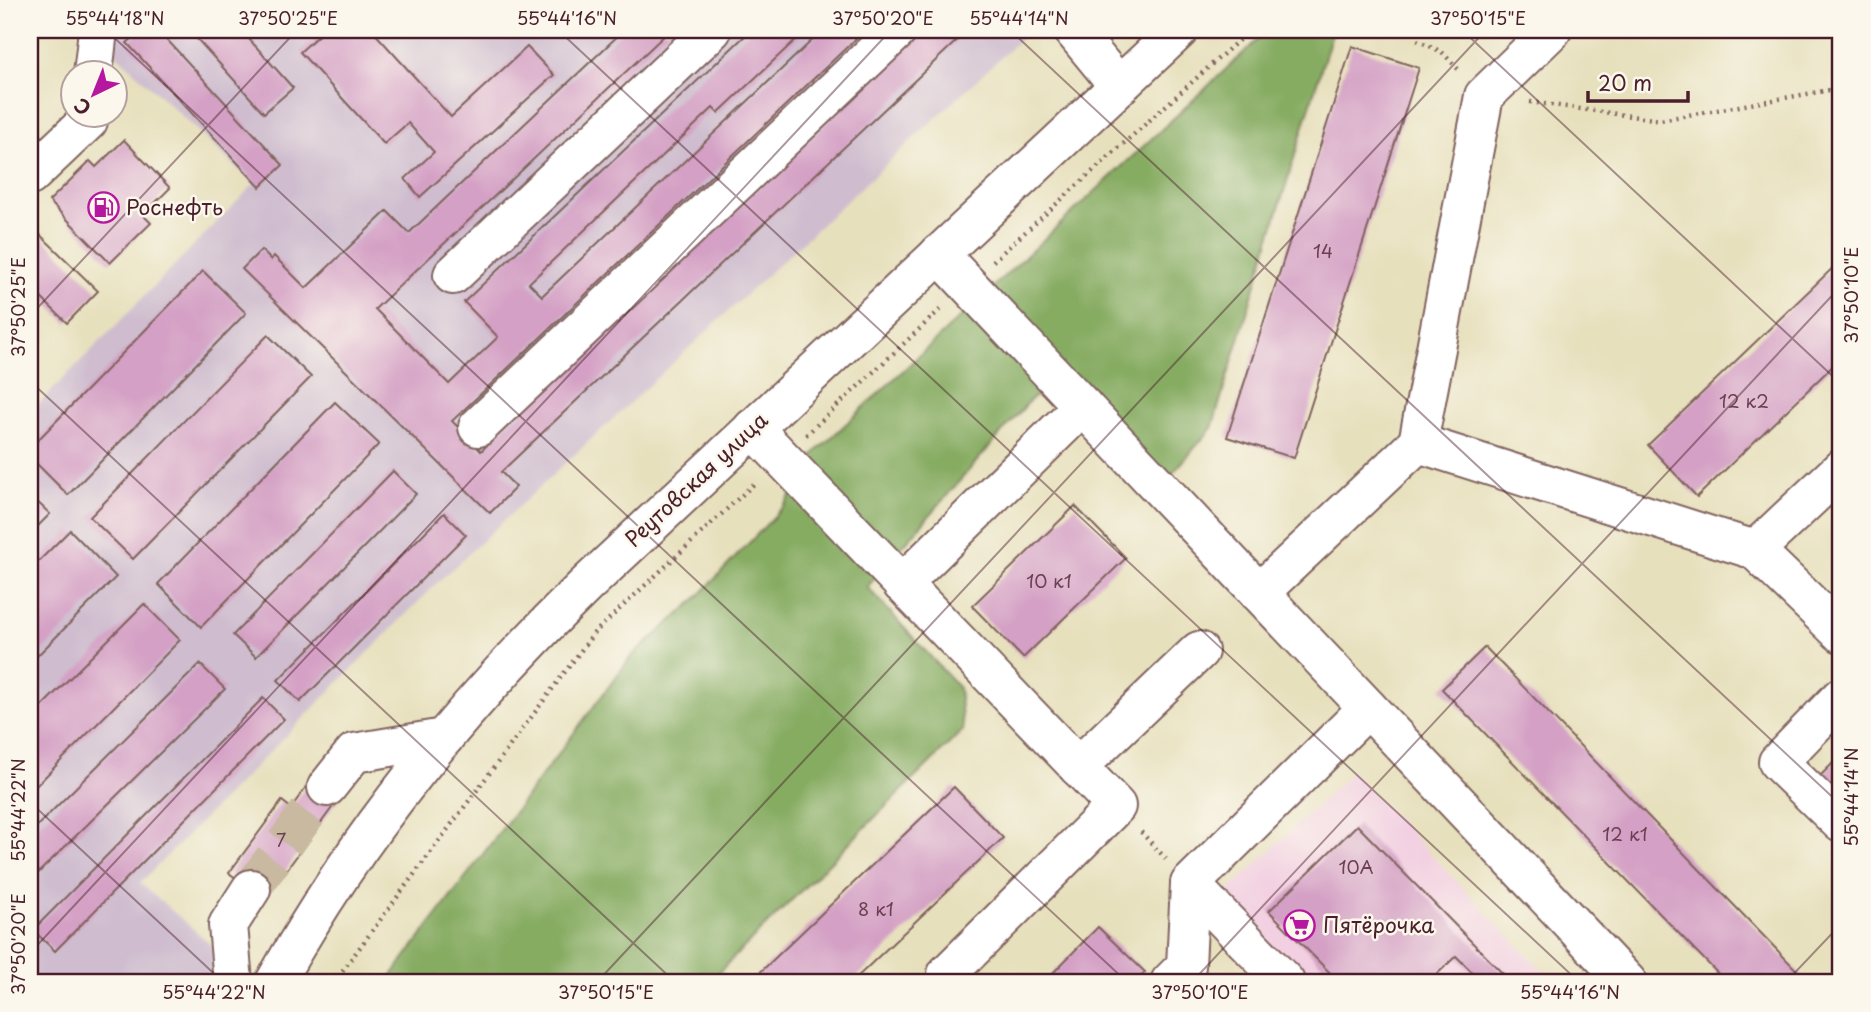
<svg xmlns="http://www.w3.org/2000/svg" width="1871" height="1012" viewBox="0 0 1871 1012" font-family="'Playpen Sans',sans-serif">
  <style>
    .built { fill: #f2cfe1 }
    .industrial { fill: #cfbdcf }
    .forest { fill: #86ac62; stroke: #686646; stroke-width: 2 }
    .building { fill: #d4a0c5 }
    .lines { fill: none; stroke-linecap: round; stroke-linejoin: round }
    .minor-tunnel { stroke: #c8b9a0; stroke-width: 38; stroke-dasharray: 38 19; stroke-linecap: butt }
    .minor-casing { stroke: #81635e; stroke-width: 42 }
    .path { stroke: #81635e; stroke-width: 4.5; stroke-dasharray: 2 5; stroke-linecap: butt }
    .minor { stroke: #fff; stroke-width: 38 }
    .ticks { fill: none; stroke: #4a1f2b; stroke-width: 2; stroke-opacity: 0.45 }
    .labels { text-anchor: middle; stroke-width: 5; stroke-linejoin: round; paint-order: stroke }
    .number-label { font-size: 18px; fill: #6c3f52 }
    .poi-label { font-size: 21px; fill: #4a1f2b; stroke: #fbf7ec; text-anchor: start }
    .street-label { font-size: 21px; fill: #4a1f2b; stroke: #fbf7ec }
    .neatline { fill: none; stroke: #4a1f2b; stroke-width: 2.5 }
    .ticks-label { font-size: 18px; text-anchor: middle; fill: #4a1f2b }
  </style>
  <rect width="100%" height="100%" fill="#fbf7ec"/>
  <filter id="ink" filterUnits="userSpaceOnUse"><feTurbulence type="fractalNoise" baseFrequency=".0143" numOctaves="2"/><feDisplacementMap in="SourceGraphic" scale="14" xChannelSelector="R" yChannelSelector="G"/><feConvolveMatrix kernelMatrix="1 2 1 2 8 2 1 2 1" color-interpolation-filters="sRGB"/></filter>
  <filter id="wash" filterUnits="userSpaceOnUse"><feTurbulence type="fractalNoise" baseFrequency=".00686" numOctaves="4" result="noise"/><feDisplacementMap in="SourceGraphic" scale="28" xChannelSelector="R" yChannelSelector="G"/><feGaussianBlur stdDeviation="1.57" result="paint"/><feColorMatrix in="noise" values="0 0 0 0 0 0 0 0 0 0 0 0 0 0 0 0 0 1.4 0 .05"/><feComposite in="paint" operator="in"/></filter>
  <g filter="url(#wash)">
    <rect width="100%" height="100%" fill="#e7e0bd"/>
    <polygon class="built" points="1352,772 1553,982 1306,982 1222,897"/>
    <polygon class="industrial" points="122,30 1030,30 440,580 140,883 223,955 206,982 30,982 30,413 254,184 106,45"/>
    <polygon class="forest" points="1268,30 1333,30 1212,428 1166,481 1086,382 1032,398 867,587 959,688 963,730 709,982 387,982 631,657 693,602 785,505 816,452"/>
    <g id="blocks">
      <g class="building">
        <polygon points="142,30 158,30 283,165 260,187 127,43"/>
        <polygon points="189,30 241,30 293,88 264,113"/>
        <polygon points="324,30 372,30 451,117 527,47 554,75 420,197 405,179 434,152 408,123 384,144 300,52"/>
        <polygon points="624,30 670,30 375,309 449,384 498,337 464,302 751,30 806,30 718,113 713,108 529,283 542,296 823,30 865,30 452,421 481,451 926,30 968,30 501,472 516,487 490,513 242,269 261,250 271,260 274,256 306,288 387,211 409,233"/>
        <polygon points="1352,46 1419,68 1294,458 1227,437"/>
        <polygon points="124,140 170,188 143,215 151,223 110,263 49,201 90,161 96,167"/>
        <polygon points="30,225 98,291 67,323 30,287"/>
        <polygon points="1841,260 1841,358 1697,497 1648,445"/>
        <polygon points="203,271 246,313 68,495 30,457 30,448"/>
        <polygon points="268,335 311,377 133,559 90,517"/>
        <polygon points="335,402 379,444 201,627 158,584"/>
        <polygon points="393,471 416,494 256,657 233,635"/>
        <polygon points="30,495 50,514 30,534"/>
        <polygon points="1075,506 1126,558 1023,658 972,606"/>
        <polygon points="444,513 466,535 300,702 278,680"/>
        <polygon points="70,530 116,577 30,663 30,570"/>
        <polygon points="144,604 180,640 30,792 30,718"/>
        <polygon points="1485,647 1808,982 1726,982 1442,689"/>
        <polygon points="200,664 225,689 30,881 30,833"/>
        <polygon points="263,698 284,719 55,951 33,930"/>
        <polygon points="1841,755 1841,800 1819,777"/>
        <polygon points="313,777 340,797 265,899 229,873 282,801 291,808"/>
        <polygon points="954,787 1003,838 852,982 750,982"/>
        <polygon points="1357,825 1511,982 1482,982 1456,956 1429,982 1339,982 1269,911"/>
        <polygon points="1098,927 1145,972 1135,982 1055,982 1049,977"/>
      </g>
    </g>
  </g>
  <g filter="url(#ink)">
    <use href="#blocks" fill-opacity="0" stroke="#81635e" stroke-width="2"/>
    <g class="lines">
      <polyline class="minor-tunnel" points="251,889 327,787"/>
      <defs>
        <g id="minor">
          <polyline points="1073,30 1119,86"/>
          <polyline points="93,74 98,30"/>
          <polyline points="30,176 88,121 89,116"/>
          <polyline points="939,254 1627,982"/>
          <polyline points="453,275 712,30"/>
          <polyline points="478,427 898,30"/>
          <polyline points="753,428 1116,806 947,974 955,982"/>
          <polyline points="1418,443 1484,96 1552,30"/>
          <polyline points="1755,550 1841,633"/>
          <polyline points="902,584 1083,406"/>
          <polyline points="1259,593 1418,443 1755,550 1841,469"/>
          <polyline points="1841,697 1778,762 1841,823"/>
          <polyline points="1078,767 1199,651"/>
          <polyline points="327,787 354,753 444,738"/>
          <polyline points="1190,884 1285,982"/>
          <polyline points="233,982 228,925 251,889"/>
          <path d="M 275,982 C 358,833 463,705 585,586 L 1179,30"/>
          <polyline points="1170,982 1186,966 1190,884 1368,708"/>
        </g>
      </defs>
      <use href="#minor" class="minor-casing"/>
      <g class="path">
        <polyline points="1417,40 1442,52 1459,70"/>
        <polyline points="1530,102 1660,120 1841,88"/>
        <polyline points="993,261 1250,30"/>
        <polyline points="806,435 943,307"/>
        <polyline points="1141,832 1166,859"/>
        <polyline points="334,982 594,633 756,482"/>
      </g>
      <use href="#minor" class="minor"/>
    </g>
  </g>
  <path class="ticks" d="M 106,30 L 1127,982M 558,30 L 1579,982M 1010,30 L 1841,805M 1462,30 L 1841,384M 30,316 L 297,30M 30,381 L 675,982M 30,802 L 223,982M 30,953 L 891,30M 597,982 L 1486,30M 1192,982 L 1841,286M 1786,982 L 1841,924"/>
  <defs>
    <symbol id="fuel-ring" viewBox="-11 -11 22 22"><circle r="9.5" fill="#fbf7ec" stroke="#b5179e" stroke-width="1.5"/><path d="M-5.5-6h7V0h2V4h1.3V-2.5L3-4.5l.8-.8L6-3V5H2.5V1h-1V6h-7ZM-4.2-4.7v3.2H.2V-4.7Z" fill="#b5179e"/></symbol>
    <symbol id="supermarket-ring" viewBox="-11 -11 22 22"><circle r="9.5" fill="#fbf7ec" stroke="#b5179e" stroke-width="1.5"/><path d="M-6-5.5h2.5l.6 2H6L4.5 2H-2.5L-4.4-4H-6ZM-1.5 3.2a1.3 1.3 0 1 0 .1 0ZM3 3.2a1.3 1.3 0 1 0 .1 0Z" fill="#b5179e"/></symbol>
  </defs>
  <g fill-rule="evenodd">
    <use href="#fuel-ring" x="86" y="190" width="35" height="35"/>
    <use href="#supermarket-ring" x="1282" y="908" width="35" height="35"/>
  </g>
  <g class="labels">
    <g class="number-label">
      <text x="1323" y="258">14</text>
      <text x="1744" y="408">12 к2</text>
      <text x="1049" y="588">10 к1</text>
      <text x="1625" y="841">12 к1</text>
      <text x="281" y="847">7</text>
      <text x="1356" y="874">10А</text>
      <text x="876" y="916">8 к1</text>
    </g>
    <g class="poi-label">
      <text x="126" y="215">Роснефть</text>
      <text x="1323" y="933">Пятёрочка</text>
    </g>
    <g class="street-label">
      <text transform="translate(697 480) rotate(-43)" y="7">Реутовская улица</text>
    </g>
  </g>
  <rect width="1871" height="1012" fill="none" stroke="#fbf7ec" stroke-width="77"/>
  <g transform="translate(94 94) rotate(223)"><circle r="33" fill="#fbf7ec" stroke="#b4a19f" stroke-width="2"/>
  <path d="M0-5L12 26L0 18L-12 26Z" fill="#b5179e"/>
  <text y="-10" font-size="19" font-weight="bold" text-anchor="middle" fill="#4a1f2b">С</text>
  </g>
  <path d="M1588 91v10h100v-10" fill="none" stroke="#4a1f2b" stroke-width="3.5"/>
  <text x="1598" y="91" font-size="21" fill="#4a1f2b" stroke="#fbf7ec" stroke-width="5" paint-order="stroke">20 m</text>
  <rect x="38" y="38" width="1794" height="936" class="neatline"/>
  <g class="ticks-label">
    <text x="115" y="25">55°44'18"N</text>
    <text x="288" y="25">37°50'25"E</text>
    <text x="567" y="25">55°44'16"N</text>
    <text x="883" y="25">37°50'20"E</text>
    <text x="1019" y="25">55°44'14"N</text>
    <text x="1478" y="25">37°50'15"E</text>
    <text transform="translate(1852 295) rotate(-90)" y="6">37°50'10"E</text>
    <text transform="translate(19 307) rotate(-90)" y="6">37°50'25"E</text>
    <text transform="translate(1852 797) rotate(-90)" y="6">55°44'14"N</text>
    <text transform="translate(19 810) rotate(-90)" y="6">55°44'22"N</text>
    <text transform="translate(19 944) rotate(-90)" y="6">37°50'20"E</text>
    <text x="214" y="999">55°44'22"N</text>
    <text x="606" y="999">37°50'15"E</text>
    <text x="1200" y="999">37°50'10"E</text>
    <text x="1570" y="999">55°44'16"N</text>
  </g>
</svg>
